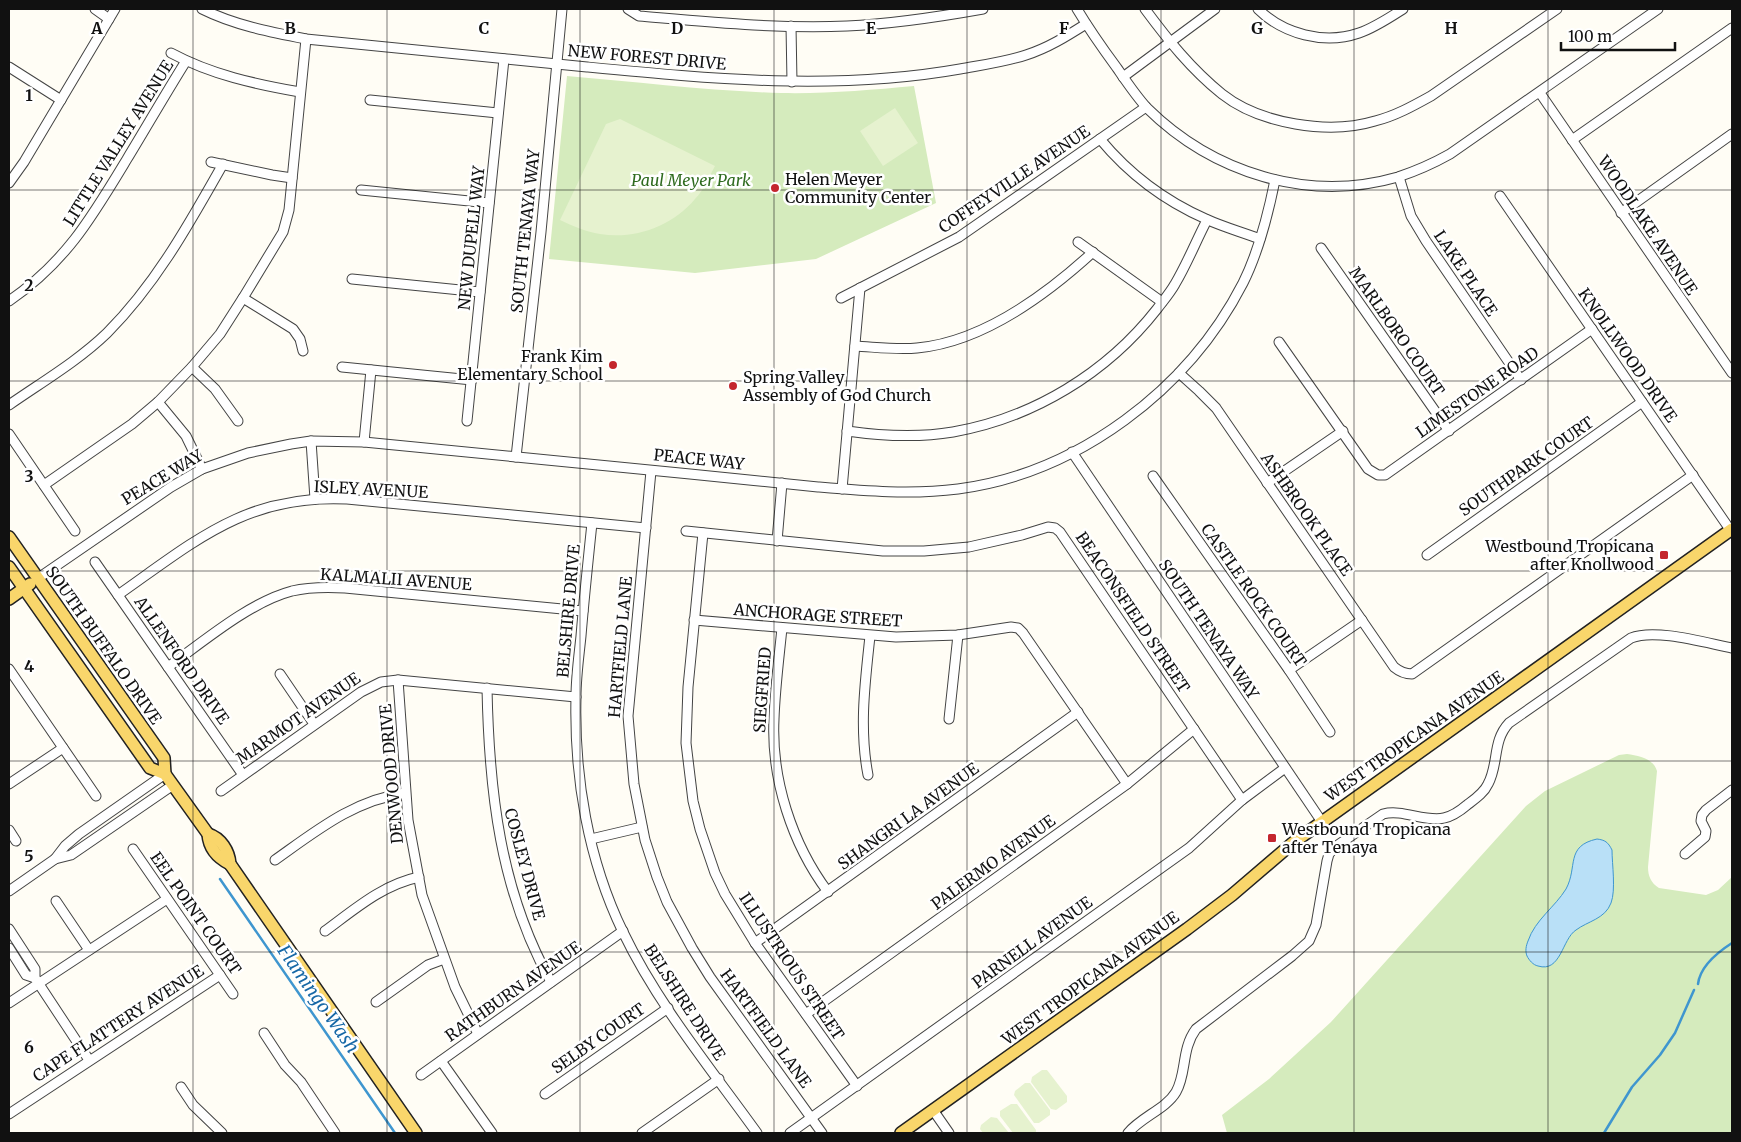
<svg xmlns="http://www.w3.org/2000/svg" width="1741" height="1142" viewBox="0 0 1741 1142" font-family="Merriweather,serif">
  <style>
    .green { fill: #d5ebbd }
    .pitch { fill: #e6f2cf }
    .water { fill: #b9e0f7; stroke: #3f96cf }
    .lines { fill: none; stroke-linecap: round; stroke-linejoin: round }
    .stream { stroke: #3f96cf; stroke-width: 2.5 }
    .minor-casing { stroke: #444; stroke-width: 11 }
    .major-casing { stroke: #222; stroke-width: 14 }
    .minor { stroke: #fff; stroke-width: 9 }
    .major { stroke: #f9d66b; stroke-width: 11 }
    .grid { fill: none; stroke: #111; stroke-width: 1; stroke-opacity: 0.55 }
    .poi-dot { fill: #c4262e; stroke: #fff; stroke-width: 2 }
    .labels { text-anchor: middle; stroke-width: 5; stroke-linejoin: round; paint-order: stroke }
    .street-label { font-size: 16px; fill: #111; stroke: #fff }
    .poi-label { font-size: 16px; fill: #111; stroke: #fff; text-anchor: start }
    .park-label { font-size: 16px; font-style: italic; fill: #2f6b1f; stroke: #fff }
    .water-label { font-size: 18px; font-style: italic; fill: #1768a6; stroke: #fff }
    .grid-label { font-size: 16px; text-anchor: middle; font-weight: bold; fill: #111; stroke: #fff; stroke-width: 5; stroke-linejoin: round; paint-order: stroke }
  </style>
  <rect width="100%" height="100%" fill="#fffdf5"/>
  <g class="green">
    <path d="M 567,76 C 638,82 710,91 781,93 C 825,94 870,90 914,86 L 936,203 L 816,259 L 695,273 L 549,259 Z"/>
    <path d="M 1627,754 C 1639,756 1653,758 1657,771 L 1648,867 C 1648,876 1651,883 1659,888 L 1706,895 L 1718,890 L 1732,877 L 1732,1133 L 1227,1133 L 1222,1115 L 1269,1079 L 1331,1022 L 1526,806 L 1545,791 L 1619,755 Z"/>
  </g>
  <g class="pitch">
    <polygon points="895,108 918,143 883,166 860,131"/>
    <path d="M 620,119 L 715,166 C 709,177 704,190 695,199 C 673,226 634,240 600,234 C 586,232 573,226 560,220 L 606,124 Z"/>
    <polygon points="1042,1070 1047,1070 1067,1096 1067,1102 1056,1110 1051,1109 1031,1082 1032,1077"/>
    <polygon points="1025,1083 1030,1083 1050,1110 1050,1115 1039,1123 1034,1123 1014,1095 1015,1091"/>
    <polygon points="1011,1104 1017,1104 1036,1130 1036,1133 1013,1133 1000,1116 1000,1111"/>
    <polygon points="991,1117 997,1118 1009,1133 983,1133 980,1129 981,1125"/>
  </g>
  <path class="water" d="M 1597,839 C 1605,840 1608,842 1612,850 C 1612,864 1616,890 1611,903 C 1605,919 1588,921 1576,930 C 1562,939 1561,973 1538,966 C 1533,965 1529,960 1527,956 C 1525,951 1526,946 1528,941 C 1535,920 1555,907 1566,889 C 1578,867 1565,846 1597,839 Z"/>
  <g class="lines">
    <g class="stream">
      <polyline points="220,879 395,1133"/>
      <path d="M 1698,984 C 1700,967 1718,952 1732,943"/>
      <polyline points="1604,1133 1632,1087 1660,1055 1675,1033 1694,990"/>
    </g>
    <defs>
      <g id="minor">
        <polyline points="95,9 109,19"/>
        <path d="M 202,9 C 234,25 270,32 306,39 C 399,49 493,58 587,67 C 712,79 836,91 960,69 C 982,65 1005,62 1026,55 C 1048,48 1067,36 1086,24"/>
        <path d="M 628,9 L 639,16 C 709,22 778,29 847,26 C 893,24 938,17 983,9"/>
        <path d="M 1077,9 C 1089,29 1103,49 1117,68 C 1126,81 1136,96 1147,108 C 1213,173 1308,203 1398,177 C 1416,171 1434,163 1450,154 L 1658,9"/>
        <path d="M 1145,9 C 1168,40 1191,69 1222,94 C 1260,124 1329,135 1375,121 C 1395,116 1413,106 1431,96 L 1557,9"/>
        <path d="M 1258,9 C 1283,34 1324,45 1359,33 C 1374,28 1389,18 1403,9"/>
        <polyline points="791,26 792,82"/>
        <path d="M 171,53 C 212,75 255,84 300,92"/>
        <polyline points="9,67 61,100"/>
        <polyline points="1123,77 1215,9"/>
        <polyline points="1540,93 1732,373"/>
        <polyline points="370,100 498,113"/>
        <path d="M 1100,139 C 1129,174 1165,201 1206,219 C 1223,227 1242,232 1260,239"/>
        <polyline points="1572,140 1732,28"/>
        <polyline points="211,162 272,175 292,178"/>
        <polyline points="1399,177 1411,216 1426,241 1521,380"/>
        <polyline points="9,183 24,162 115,9"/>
        <polyline points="361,190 489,203"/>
        <polyline points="1500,196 1731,531"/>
        <polyline points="1621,213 1732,134"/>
        <polyline points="1078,242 1162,302"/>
        <polyline points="1321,248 1449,431"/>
        <polyline points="352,279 480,292"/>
        <polyline points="243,298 293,329 300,339 303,351"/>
        <polyline points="841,298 959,237 1146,107"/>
        <path d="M 9,301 C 66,262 92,217 127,159 C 147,126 166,93 186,61"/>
        <polyline points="1279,342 1368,469 1378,475 1385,475 1592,329"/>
        <path d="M 855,346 C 875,347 897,350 917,348 C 983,342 1046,295 1093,252"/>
        <polyline points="192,367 215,389 238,421"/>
        <polyline points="342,367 472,380"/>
        <path d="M 1179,373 L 1199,391 L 1216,408 L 1394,667 C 1400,672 1405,674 1412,674 L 1693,475"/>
        <polyline points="158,402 186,436 202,469"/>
        <path d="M 9,405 C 42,382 78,361 107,333 C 156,284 189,224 223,164"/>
        <polyline points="467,421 504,59"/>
        <path d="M 847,431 C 882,436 918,438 953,432 C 1033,418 1107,373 1157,309 C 1163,301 1170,293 1175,284 C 1187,264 1196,241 1207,220"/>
        <polyline points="9,434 75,531"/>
        <polyline points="311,441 315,499"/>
        <polyline points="364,442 371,370"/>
        <polyline points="1072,452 1322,822"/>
        <polyline points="516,457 541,232 562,9"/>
        <polyline points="651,471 628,716 634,784 645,840 657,877 667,902 692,948 710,977 822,1133"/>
        <polyline points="1153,476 1289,670 1330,732"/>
        <polyline points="1267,483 1343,431"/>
        <polyline points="44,485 132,424 158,402 192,367 220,334 243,298 283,232 289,210 306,39"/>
        <polyline points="842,489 860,288"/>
        <path d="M 592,523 C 588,561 584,599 581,636 C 579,656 576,676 576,697 C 574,777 588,860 623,932 C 657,1003 711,1069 757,1133"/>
        <polyline points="686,531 883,551 924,551 969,547 1022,535 1048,527 1055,528 1060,532 1242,800"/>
        <polyline points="703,533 688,687 686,743 693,801 700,829 715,873 725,894 755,943 857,1086"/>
        <polyline points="777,541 782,483"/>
        <polyline points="1427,555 1642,402"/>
        <polyline points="95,562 243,775"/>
        <path d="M 37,579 L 171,487 L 202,469 L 248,453 L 291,444 L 311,441 L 364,442 C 472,452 581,463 690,474 C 733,478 775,483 818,487 C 865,491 911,495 958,489 C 1078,473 1188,390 1243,283 C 1259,251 1268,215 1275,180"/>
        <path d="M 118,595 C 195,541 247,494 347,499 L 646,528"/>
        <polyline points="694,620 896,637 958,635 1011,627 1018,628 1023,633 1127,784"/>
        <path d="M 782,628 C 779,658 775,689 774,719 C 771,779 792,844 828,892"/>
        <path d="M 168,667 C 204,641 250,602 292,591 C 309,587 327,587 345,588 L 583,611"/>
        <polyline points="9,669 96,796"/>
        <polyline points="1289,670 1362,620"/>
        <polyline points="280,674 314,724"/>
        <polyline points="398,680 408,820 422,895 455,987 478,1034"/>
        <path d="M 487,688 C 489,791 500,891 551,982"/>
        <polyline points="949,719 958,635"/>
        <path d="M 868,775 C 859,728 865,683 870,636"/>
        <polyline points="9,784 63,748"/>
        <polyline points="221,791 361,692 381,682 398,680 576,697"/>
        <polyline points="9,830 16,841"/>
        <polyline points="591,839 642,827"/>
        <polyline points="133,849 233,994"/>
        <polyline points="1685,854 1705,837 1706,831 1701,821 1702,815 1706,810 1732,790"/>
        <polyline points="55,859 65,846 79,834 165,774"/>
        <path d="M 275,860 C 316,831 354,800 405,793"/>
        <polyline points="9,891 55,859 71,855 173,785"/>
        <polyline points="56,901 89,950"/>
        <polyline points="9,929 35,969 35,978 89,1060"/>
        <path d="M 325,931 C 355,909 382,885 419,877"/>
        <polyline points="755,943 1078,712"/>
        <polyline points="9,948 26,975 35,978"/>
        <polyline points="376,1002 428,965 444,959"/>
        <polyline points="9,1003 167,899"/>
        <polyline points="806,1014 1127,784 1194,729"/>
        <polyline points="264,1033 285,1065 301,1082 335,1133"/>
        <polyline points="441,1061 492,1133"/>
        <polyline points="421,1075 623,931"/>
        <polyline points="181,1087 193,1105 222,1133"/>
        <polyline points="545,1094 668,1008"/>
        <polyline points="933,1110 949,1133"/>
        <polyline points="9,1114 220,975"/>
        <polyline points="642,1133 719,1079"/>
        <polyline points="790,1133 1189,848 1242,800 1285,768"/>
        <path d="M 1128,1133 C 1141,1117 1166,1109 1176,1092 C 1187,1073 1181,1049 1196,1029 L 1292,956 L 1309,941 L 1316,925 L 1327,861 L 1329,854 L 1335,847 L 1383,814 C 1403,809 1424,822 1444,818 C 1453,816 1460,811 1467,805 C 1475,799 1484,793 1488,784 C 1499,764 1492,741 1509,723 L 1631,638 C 1655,628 1706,643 1732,648"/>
      </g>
      <g id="major">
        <polyline points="9,537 164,758 165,774"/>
        <path d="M 9,567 L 150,768 L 165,774 L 208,834 C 209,848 218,858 230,864"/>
        <polyline points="9,599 30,584"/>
        <path d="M 208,834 C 221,838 229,851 230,864 L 416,1133"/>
        <polyline points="901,1133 1187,929 1232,895 1294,842 1732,529"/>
      </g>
    </defs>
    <use href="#minor" class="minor-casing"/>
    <use href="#major" class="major-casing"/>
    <use href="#minor" class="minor"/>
    <use href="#major" class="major"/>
  </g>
  <path class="grid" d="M 193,9 L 193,1133M 387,9 L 387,1133M 580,9 L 580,1133M 774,9 L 774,1133M 967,9 L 967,1133M 1161,9 L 1161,1133M 1354,9 L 1354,1133M 1548,9 L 1548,1133M 9,190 L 1732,190M 9,381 L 1732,381M 9,571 L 1732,571M 9,761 L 1732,761M 9,952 L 1732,952"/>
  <g class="poi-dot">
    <circle cx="775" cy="188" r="5"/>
    <circle cx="613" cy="365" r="5"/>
    <circle cx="733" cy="386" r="5"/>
    <rect x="1659" y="550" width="10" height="10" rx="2.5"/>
    <rect x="1267" y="833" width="10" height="10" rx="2.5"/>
  </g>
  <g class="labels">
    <g class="street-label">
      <text transform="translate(647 57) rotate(5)" y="6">NEW FOREST DRIVE</text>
      <text transform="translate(118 143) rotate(-58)" y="6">LITTLE VALLEY AVENUE</text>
      <text transform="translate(1014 179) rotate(-34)" y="6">COFFEYVILLE AVENUE</text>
      <text transform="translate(1648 225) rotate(56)" y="6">WOODLAKE AVENUE</text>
      <text transform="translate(525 231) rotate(-84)" y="6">SOUTH TENAYA WAY</text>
      <text transform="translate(471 238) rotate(-84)" y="6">NEW DUPELL WAY</text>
      <text transform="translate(1466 273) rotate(56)" y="6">LAKE PLACE</text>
      <text transform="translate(1397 331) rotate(55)" y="6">MARLBORO COURT</text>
      <text transform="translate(1628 355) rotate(55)" y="6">KNOLLWOOD DRIVE</text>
      <text transform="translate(1477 392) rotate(-35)" y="6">LIMESTONE ROAD</text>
      <text transform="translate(699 459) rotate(6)" y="6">PEACE WAY</text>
      <text transform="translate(1526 466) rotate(-35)" y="6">SOUTHPARK COURT</text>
      <text transform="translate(162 477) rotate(-31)" y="6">PEACE WAY</text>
      <text transform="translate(371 489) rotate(3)" y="6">ISLEY AVENUE</text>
      <text transform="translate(1307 514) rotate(55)" y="6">ASHBROOK PLACE</text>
      <text transform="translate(396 579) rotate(4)" y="6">KALMALII AVENUE</text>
      <text transform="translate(1254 595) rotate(55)" y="6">CASTLE ROCK COURT</text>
      <text transform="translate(568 611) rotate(-85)" y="6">BELSHIRE DRIVE</text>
      <text transform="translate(1133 612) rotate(56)" y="6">BEACONSFIELD STREET</text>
      <text transform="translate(818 615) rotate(4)" y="6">ANCHORAGE STREET</text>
      <text transform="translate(1209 629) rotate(56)" y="6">SOUTH TENAYA WAY</text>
      <text transform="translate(104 645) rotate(55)" y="6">SOUTH BUFFALO DRIVE</text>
      <text transform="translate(620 647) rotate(-85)" y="6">HARTFIELD LANE</text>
      <text transform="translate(182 660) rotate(55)" y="6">ALLENFORD DRIVE</text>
      <text transform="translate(762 690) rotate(-86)" y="6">SIEGFRIED</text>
      <text transform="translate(298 718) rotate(-35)" y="6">MARMOT AVENUE</text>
      <text transform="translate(1414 736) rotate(-35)" y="6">WEST TROPICANA AVENUE</text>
      <text transform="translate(391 774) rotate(-95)" y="6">DENWOOD DRIVE</text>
      <text transform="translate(908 816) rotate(-36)" y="6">SHANGRI LA AVENUE</text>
      <text transform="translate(993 862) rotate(-36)" y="6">PALERMO AVENUE</text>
      <text transform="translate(525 864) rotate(75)" y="6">COSLEY DRIVE</text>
      <text transform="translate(196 913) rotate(55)" y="6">EEL POINT COURT</text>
      <text transform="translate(1032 942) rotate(-36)" y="6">PARNELL AVENUE</text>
      <text transform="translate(792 966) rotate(56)" y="6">ILLUSTRIOUS STREET</text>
      <text transform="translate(1090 978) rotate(-36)" y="6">WEST TROPICANA AVENUE</text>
      <text transform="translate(513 991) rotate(-35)" y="6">RATHBURN AVENUE</text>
      <text transform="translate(685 1002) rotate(57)" y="6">BELSHIRE DRIVE</text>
      <text transform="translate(118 1023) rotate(-33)" y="6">CAPE FLATTERY AVENUE</text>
      <text transform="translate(766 1028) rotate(54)" y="6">HARTFIELD LANE</text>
      <text transform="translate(598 1038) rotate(-35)" y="6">SELBY COURT</text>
    </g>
    <g class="poi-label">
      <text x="785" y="185">Helen Meyer<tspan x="785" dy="18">Community Center</tspan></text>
      <text x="603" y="362" text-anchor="end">Frank Kim<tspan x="603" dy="18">Elementary School</tspan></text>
      <text x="743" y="383">Spring Valley<tspan x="743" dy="18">Assembly of God Church</tspan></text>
      <text x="1654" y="552" text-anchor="end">Westbound Tropicana<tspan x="1654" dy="18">after Knollwood</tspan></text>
      <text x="1282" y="835">Westbound Tropicana<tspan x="1282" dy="18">after Tenaya</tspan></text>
    </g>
    <g class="park-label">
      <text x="691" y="186">Paul Meyer Park</text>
    </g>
    <g class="water-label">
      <text transform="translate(318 999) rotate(55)" y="6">Flamingo Wash</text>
    </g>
  </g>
  <g class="grid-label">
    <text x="97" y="34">A</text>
    <text x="290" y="34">B</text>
    <text x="484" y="34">C</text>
    <text x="677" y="34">D</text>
    <text x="871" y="34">E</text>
    <text x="1064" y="34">F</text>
    <text x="1257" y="34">G</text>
    <text x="1451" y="34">H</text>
    <text x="29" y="101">1</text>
    <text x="29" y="291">2</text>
    <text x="29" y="482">3</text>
    <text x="29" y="672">4</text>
    <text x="29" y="862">5</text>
    <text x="29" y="1053">6</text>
  </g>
  <rect width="1741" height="1142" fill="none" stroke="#111111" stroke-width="20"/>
  <path d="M1561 42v8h114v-8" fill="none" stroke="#111111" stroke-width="2.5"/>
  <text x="1568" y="42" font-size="15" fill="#111111" stroke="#ffffff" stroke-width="4" paint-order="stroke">100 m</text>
</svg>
